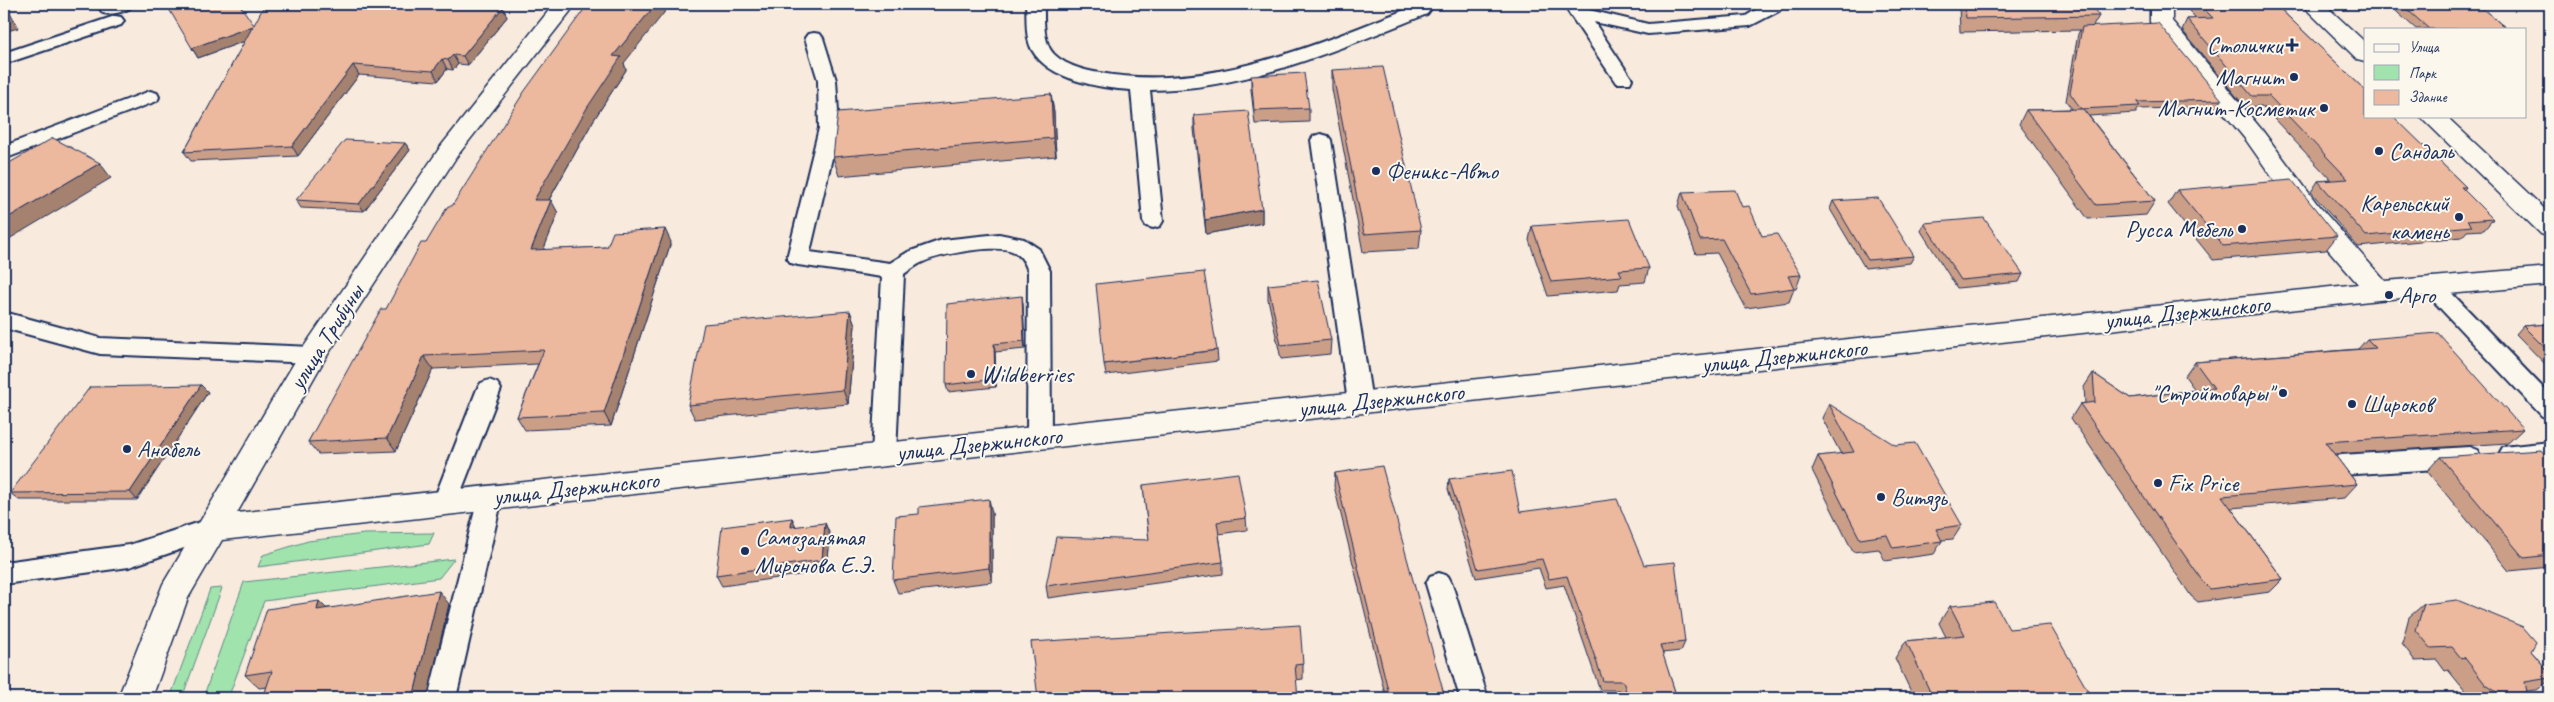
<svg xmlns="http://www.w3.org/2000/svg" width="2554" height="702" viewBox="0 0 2554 702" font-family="Caveat,sans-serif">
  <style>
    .green { fill: #a0e3ad; stroke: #5e8986 }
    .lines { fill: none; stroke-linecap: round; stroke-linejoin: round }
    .service-casing { stroke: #1b2f5e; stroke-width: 4 }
    .minor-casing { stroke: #1b2f5e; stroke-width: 3 }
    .secondary-casing { stroke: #1b2f5e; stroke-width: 3 }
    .service { fill: #fbf7ec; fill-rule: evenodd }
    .minor { fill: #fbf7ec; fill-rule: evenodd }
    .secondary { fill: #fbf7ec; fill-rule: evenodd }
    .wall { fill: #cb9e88; stroke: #1b2f5e }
    .shaded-wall { fill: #a5816f; stroke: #1b2f5e }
    .building { fill: #ecb89e; stroke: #1b2f5e }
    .poi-dot { fill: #1b2f5e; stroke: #fbf7ec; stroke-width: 2 }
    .labels { text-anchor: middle; stroke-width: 4; stroke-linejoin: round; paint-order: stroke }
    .poi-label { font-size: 24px; fill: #1b2f5e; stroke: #fbf7ec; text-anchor: start }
    .street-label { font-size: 24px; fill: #1b2f5e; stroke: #fbf7ec }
  </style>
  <rect width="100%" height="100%" fill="#f8eadc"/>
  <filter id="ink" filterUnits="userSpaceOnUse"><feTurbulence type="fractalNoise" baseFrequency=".02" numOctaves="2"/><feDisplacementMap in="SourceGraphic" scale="10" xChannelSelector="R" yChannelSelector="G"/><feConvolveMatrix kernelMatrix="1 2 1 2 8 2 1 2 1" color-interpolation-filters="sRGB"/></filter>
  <g filter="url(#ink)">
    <g class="green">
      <polygon points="434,533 429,544 258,567 263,555 308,541 364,534"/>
      <polygon points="454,559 439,578 264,601 230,693 234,693 232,698 203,698 244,582"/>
      <polygon points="222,588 182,698 170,698 210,589"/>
    </g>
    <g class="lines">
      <defs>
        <g id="service">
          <path d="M 108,4 L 134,4 C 128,12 112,15 103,13 L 100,9 Z"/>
          <path d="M 1026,4 L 1044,4 C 1044,18 1043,36 1050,49 C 1059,64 1085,71 1100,73 C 1208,92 1313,46 1412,7 L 1411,4 L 1429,4 L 1430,10 L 1427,14 C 1339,49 1246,90 1150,90 L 1163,221 L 1160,226 L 1153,228 L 1146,226 L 1143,221 L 1131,90 C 1100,88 1049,80 1032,50 C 1025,37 1027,19 1026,4 Z"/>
          <polygon points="1568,4 1582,4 1585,9 1648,24 1746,16 1765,4 1783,4 1779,11 1750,26 1648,34 1594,22 1632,79 1630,83 1616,83 1569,13 1566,7"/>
          <polygon points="115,16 121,17 124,21 121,25 4,64 4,53"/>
          <path d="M 814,33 L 820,34 L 823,38 L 836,80 L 839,128 L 810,252 L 890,263 L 908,252 L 942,240 L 999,234 L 1024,239 L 1039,249 L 1050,271 L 1051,438 L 1047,445 L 1039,447 L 1031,445 L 1027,438 L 1028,271 C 1025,262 1021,255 1012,251 C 996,244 940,254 923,262 C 916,265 910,270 904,274 L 896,454 L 892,461 L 884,463 L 876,461 L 872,454 L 882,277 L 798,265 L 791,263 L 787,258 L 819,128 L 818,80 L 805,38 L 808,34 Z"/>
          <polygon points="150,91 157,93 159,97 157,101 4,159 4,146"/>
          <polygon points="1321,134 1328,136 1331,140 1372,402 1368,408 1360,411 1352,408 1348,402 1311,140 1314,136"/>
          <polygon points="2431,277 2439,280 2550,395 2550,419 2542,416 2423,290 2420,285 2423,280"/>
          <polygon points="4,312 100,338 313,347 321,349 324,355 321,361 313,363 100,354 4,328"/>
          <polygon points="489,380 497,383 501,389 457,502 454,509 445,512 436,509 433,502 477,389 481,383"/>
          <polygon points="2550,442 2550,460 2511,463 2503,461 2499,454 2503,447"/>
          <polygon points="2469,447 2477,450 2481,457 2477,464 2469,467 2341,475 2332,472 2329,465 2332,458 2341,455"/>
          <polygon points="490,488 499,491 502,498 456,698 428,698 478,498 481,491"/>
          <polygon points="213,518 222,521 226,528 222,535 129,567 4,584 4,562 129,545"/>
          <polygon points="1439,573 1448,576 1452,584 1488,698 1460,698 1426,584 1430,576"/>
        </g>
        <polygon id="minor" points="554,4 576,4 457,156 323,362 237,513 2358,284 2300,217 2246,140 2153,27 2150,22 2150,4 2172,4 2172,21 2262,130 2318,205 2385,281 2550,267 2550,285 2379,300 222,540 188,598 152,698 118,698 163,584 303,348 441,146"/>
        <g id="secondary">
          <polygon points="2301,4 2324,4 2365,42 2365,61 2357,59"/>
          <polygon points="2420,116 2446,116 2550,214 2550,237 2541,234"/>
        </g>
      </defs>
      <use href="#service" class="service-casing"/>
      <use href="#minor" class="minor-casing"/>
      <use href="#secondary" class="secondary-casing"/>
      <use href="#service" class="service"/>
      <use href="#minor" class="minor"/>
      <use href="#secondary" class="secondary"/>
    </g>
    <g class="wall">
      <polygon points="1959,4 2090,4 2099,16 2093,26 2222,100 2217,107 2138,109 2136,113 2089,116 2155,201 2146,215 2088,219 2019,124 2026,110 2072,109 2066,101 2078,34 2080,30 1960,32"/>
      <polygon points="2182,4 2275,4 2466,187 2464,190 2493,219 2484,230 2467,231 2462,237 2358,247 2311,192 2318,181 2331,180 2262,106 2245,107 2182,30 2187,19 2197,19"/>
      <polygon points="2388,4 2477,4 2507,29 2416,29"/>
      <polygon points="503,7 507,17 468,65 458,64 453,70 447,69 438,81 359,75 298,156 191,161 184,152 245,41 198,58 192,48 254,25"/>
      <polygon points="624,63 626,70 593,121 549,200 558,213 543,250 607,247 671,242 611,426 525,430 517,417 538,364 433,369 396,451 318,454 308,442 426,243"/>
      <polygon points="1332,70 1421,230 1419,249 1363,252 1332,89"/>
      <polygon points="1251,76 1309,108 1309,122 1255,124 1251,90"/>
      <polygon points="1051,94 1054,113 1056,156 839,176 833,157"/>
      <polygon points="1194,115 1262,209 1262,223 1206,234 1194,129"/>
      <polygon points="405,143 410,150 364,211 301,208 296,200"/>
      <polygon points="2177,190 2337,236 2326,250 2213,260 2168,204"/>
      <polygon points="1682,192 1742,207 1762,236 1801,275 1796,289 1794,289 1789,302 1746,308 1717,253 1696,254 1678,206"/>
      <polygon points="1833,201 1914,256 1910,263 1865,268 1830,209"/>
      <polygon points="1924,223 2023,274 2019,282 1957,288 1921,231"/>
      <polygon points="1532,226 1649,268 1645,282 1620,284 1618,290 1548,296 1529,240"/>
      <polygon points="1268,285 1331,340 1330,354 1281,359 1268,299"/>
      <polygon points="1022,296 1023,304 1025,349 995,352 996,387 948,392 946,385"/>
      <polygon points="850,311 855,325 848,404 695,419 688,405"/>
      <polygon points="2550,324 2550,369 2516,334 2523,326"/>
      <polygon points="2367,339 2523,429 2508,443 2334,454 2357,484 2344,498 2231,508 2283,579 2270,592 2198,602 2191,596 2071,418 2080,404 2085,403 2084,387 2093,373 2130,398 2195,390 2185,376 2195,362 2358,349"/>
      <polygon points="1217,350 1218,361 1106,375 1104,364"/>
      <polygon points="201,385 208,392 137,500 19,500 10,493"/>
      <polygon points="1829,404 1962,525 1953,539 1942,540 1942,541 1934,554 1885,561 1879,549 1853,552 1812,470 1818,456 1841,454 1822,418"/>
      <polygon points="2440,457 2550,457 2550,567 2509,571 2427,471"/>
      <polygon points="1335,473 1445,698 1386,698 1334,486"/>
      <polygon points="1449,479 1520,512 1644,565 1685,642 1681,651 1662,653 1677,698 1622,698 1619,690 1600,690 1564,585 1546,588 1539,568 1476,578 1448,489"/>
      <polygon points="1143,485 1246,518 1247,530 1219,534 1223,562 1223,574 1048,598 1046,586 1149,540"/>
      <polygon points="992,513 992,582 898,593 893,580"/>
      <polygon points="792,518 796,527 825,523 830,535 827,571 722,586 716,575"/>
      <polygon points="319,601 326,608 449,604 427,698 263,698 267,687 259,688 245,675"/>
      <polygon points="2424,604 2531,651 2550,673 2550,680 2537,690 2527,691 2519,698 2471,698 2448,670 2445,671 2437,660 2415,661 2402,643 2409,617"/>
      <polygon points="1950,606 2009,629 2092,698 1914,698 1895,658 1906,641 1946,637 1939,623"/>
      <polygon points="1031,642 1303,664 1303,679 1296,680"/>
    </g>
    <g class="shaded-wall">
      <polygon points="4,4 6,4 18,28 4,32"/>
      <polygon points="656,4 671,4 624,63 626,70 593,121 541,214 534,200 613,56"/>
      <polygon points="503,7 507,17 468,65 463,56"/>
      <polygon points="253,26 259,36 198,58 192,48"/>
      <polygon points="453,55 458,64 453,70 448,60"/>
      <polygon points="442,59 447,69 438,81 433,71"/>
      <polygon points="353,65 359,75 298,156 292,146"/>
      <polygon points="1051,94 1054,113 1056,156 1053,138"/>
      <polygon points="405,143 410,150 364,211 359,204"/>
      <polygon points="100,163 111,178 4,242 4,220"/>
      <polygon points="551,200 558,213 538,264 531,250"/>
      <polygon points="1262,209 1262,223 1206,234 1205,220"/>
      <polygon points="665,229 671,242 611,426 604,413"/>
      <polygon points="1022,296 1023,304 1025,349 1024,341"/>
      <polygon points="850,311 855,325 848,404 843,390"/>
      <polygon points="994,344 995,352 996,387 995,379"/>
      <polygon points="424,356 433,369 396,451 387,438"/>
      <polygon points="201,385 208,392 137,500 130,492"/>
      <polygon points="989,499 992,513 992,582 989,568"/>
      <polygon points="792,518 797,529 791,527"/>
      <polygon points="825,523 830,535 827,571 822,560"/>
      <polygon points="439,591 449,604 427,698 413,698"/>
      <polygon points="319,601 332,614 317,610"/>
    </g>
    <g class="building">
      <polygon points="166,4 239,4 254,25 265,4 368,4 432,5 434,4 457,4 503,7 463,56 453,55 448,60 442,59 433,71 353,65 292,146 184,152 253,26 192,48"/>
      <polygon points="588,4 656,4 613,56 621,57 587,108 534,200 551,200 531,250 607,247 613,232 665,229 604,413 517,417 544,350 424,356 387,438 308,442 381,309 386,309 421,243 426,243 448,206 452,206 524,92"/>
      <polygon points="1965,4 2090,4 2099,16 1966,18"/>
      <polygon points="2199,4 2275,4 2365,90 2365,116 2393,116 2466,187 2461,187 2493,219 2467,221 2472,226 2366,236 2318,181 2348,179 2269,96 2252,96 2187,19 2213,18"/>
      <polygon points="2401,4 2477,4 2507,29 2429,29"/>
      <polygon points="4,7 7,14 4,15"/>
      <polygon points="2158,23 2222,100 2137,102 2140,106 2081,109 2070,93 2082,27"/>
      <polygon points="1383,67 1421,230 1364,234 1332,70"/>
      <polygon points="1304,73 1309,108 1254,110 1251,76"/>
      <polygon points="1051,94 1053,138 833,157 838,112"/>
      <polygon points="2083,109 2155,201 2096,205 2026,110"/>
      <polygon points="1248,111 1262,209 1205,220 1194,115"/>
      <polygon points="53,138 100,163 4,220 4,166"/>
      <polygon points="345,140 405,143 359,204 296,200"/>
      <polygon points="2292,180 2337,236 2223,246 2177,190"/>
      <polygon points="1735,190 1742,207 1749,206 1762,236 1777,234 1801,275 1788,276 1794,288 1751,294 1722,239 1700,240 1682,192"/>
      <polygon points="1878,198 1914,256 1868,260 1833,201"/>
      <polygon points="1984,218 2023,274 1961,280 1924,223"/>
      <polygon points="1629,219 1649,268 1619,270 1622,276 1551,282 1532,226"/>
      <polygon points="1204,272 1217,350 1104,364 1096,284"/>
      <polygon points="1318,280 1331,340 1281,345 1268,285"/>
      <polygon points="1022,296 1024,341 994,344 995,379 946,385 947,304"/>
      <polygon points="850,311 843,390 688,405 704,324"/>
      <polygon points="2550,324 2550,353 2523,326"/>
      <polygon points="2438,333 2523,429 2325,442 2357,484 2222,496 2283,579 2210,589 2203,582 2080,404 2095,402 2093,373 2130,398 2214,388 2195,362 2376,348 2367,339"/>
      <polygon points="201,385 130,492 10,493 90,387"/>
      <polygon points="1829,404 1895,445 1915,443 1962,525 1936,529 1942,541 1893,548 1887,535 1860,539 1818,456 1854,452"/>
      <polygon points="2541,450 2547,457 2550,457 2550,555 2524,558 2440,457"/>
      <polygon points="1382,466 1445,698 1390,698 1335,473"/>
      <polygon points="1512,471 1520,512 1617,499 1644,565 1675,562 1685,642 1660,645 1677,698 1628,698 1623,681 1603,681 1567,576 1549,579 1542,559 1478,569 1449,479"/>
      <polygon points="1238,473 1246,518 1217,522 1223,562 1046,586 1056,537 1149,540 1143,485"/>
      <polygon points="989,499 989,568 893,580 896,516 919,514 919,507"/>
      <polygon points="792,518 791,527 825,523 822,560 716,575 722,527"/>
      <polygon points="439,591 413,698 263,698 272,671 245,675 267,609 319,601 317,610"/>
      <polygon points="2457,600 2523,627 2536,642 2531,651 2550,673 2550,678 2525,682 2527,692 2500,694 2486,685 2464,657 2461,658 2452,647 2431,648 2416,630 2424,604"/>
      <polygon points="1994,602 2009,629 2050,625 2092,698 1933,698 1906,641 1965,635 1950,606"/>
      <polygon points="1300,625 1303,664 1295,665 1298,698 1038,698 1031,642"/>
    </g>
  </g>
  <g class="poi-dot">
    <path d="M2289.5 37.5h5v5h5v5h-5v5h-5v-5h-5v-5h5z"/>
    <circle cx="2294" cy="77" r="5"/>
    <circle cx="2324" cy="108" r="5"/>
    <circle cx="2379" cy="151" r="5"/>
    <circle cx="1376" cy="171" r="5"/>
    <circle cx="2459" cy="217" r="5"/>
    <circle cx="2242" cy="229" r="5"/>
    <circle cx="2389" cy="295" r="5"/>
    <circle cx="971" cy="374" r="5"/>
    <circle cx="2283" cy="393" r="5"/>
    <circle cx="2352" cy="404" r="5"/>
    <circle cx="127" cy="449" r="5"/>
    <circle cx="2158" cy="483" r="5"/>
    <circle cx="1881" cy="497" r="5"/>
    <circle cx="745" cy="551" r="5"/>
  </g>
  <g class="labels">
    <g class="poi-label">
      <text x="2282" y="53" text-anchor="end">Столички</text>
      <text x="2284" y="85" text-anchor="end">Магнит</text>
      <text x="2314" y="116" text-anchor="end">Магнит-Косметик</text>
      <text x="2389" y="159">Сандаль</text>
      <text x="1386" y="179">Феникс-Авто</text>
      <text x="2449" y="211" text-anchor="end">Карельский<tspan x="2449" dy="28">камень</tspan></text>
      <text x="2232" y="237" text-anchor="end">Русса Мебель</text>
      <text x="2399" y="303">Арго</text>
      <text x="981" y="382">Wildberries</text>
      <text x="2273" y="401" text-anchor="end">"Стройтовары"</text>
      <text x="2362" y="412">Широков</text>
      <text x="137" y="457">Анабель</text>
      <text x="2168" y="491">Fix Price</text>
      <text x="1891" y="505">Витязь</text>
      <text x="755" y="545">Самозанятая<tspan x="755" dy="28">Миронова Е.Э.</tspan></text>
    </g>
    <g class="street-label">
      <text transform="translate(2187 312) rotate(-6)" y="8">улица Дзержинского</text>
      <text transform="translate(326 337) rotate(-58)" y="8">улица Трибуны</text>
      <text transform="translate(1784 356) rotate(-6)" y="8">улица Дзержинского</text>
      <text transform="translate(1381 400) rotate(-6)" y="8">улица Дзержинского</text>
      <text transform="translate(979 444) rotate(-6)" y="8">улица Дзержинского</text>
      <text transform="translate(576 488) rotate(-6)" y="8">улица Дзержинского</text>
    </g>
  </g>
  <rect width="2554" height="702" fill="none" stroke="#fbf7ec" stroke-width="20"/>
  <rect x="10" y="10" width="2534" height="682" fill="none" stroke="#1b2f5e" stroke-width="2" filter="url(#ink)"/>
  <rect x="2364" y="28" width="162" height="90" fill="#fbf7ec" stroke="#a1a7b3"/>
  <rect x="2374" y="44" width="25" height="8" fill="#fbf7ec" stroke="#a1a7b3"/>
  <text x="2409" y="52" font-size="15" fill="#1b2f5e">Улица</text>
  <rect x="2374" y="65" width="25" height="15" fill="#a0e3ad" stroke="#a1a7b3"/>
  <text x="2409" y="78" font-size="15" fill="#1b2f5e">Парк</text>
  <rect x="2374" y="90" width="25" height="15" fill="#ecb89e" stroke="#a1a7b3"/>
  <text x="2409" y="102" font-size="15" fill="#1b2f5e">Здание</text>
</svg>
